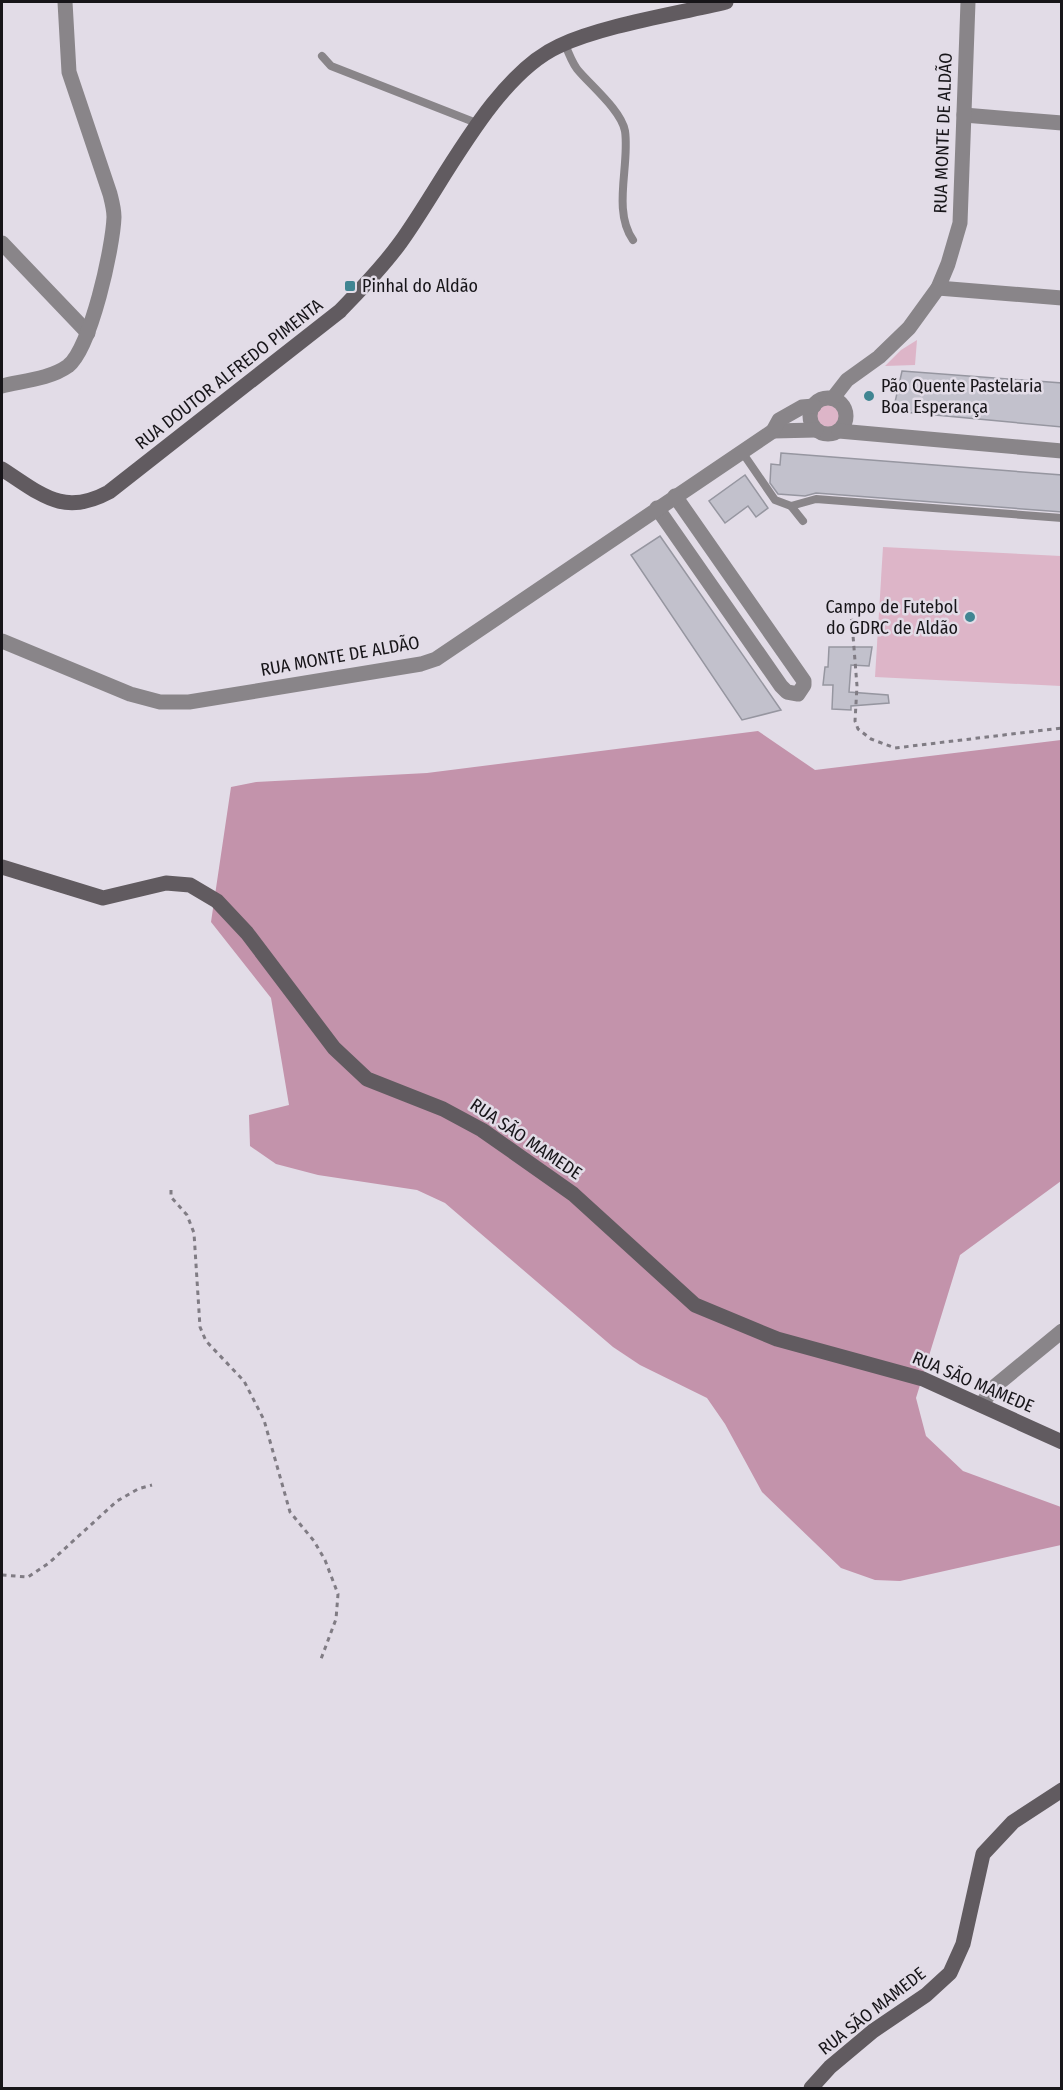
<svg xmlns="http://www.w3.org/2000/svg" width="1063" height="2090" viewBox="0 0 1063 2090" font-family="'Fira Sans Condensed',sans-serif">
  <style>
    .green { fill: #ddb5c8 }
    .forest { fill: #c393ab }
    .building { fill: #c2c1cc; stroke: #9696a0; stroke-width: 1.5 }
    .lines { fill: none; stroke-linecap: round; stroke-linejoin: round }
    .path { stroke: #807c84; stroke-width: 3; stroke-dasharray: 4.5 4.5; stroke-linecap: butt }
    .lane { stroke: #898589; stroke-width: 8 }
    .street { stroke: #898589; stroke-width: 15 }
    .secondary { stroke: #615b60; stroke-width: 15 }
    .poi-dot { fill: #408592; stroke: #e2dce7; stroke-width: 2 }
    .labels { text-anchor: middle; stroke-width: 5; stroke-linejoin: round; paint-order: stroke }
    .street-label { font-size: 18px; fill: #171519; stroke: #e2dce7 }
    .poi-label { font-size: 18px; fill: #171519; stroke: #e2dce7; text-anchor: start }
  </style>
  <rect width="100%" height="100%" fill="#e2dce7"/>
  <g class="green">
    <polygon points="917,340 915,365 885,366 901,350"/>
    <circle cx="828" cy="416" r="11"/>
    <polygon points="883,547 1061,556 1061,686 875,677"/>
  </g>
  <polygon class="forest" points="758,731 815,770 1061,740 1061,1181 960,1255 916,1398 926,1436 963,1471 1061,1507 1061,1545 900,1581 875,1580 841,1568 762,1492 725,1424 707,1398 640,1365 613,1347 445,1203 417,1190 318,1175 276,1164 250,1146 249,1115 289,1105 271,998 211,922 231,787 256,782 427,773"/>
  <g class="building">
    <polygon points="902,371 1062,383 1062,427 893,411"/>
    <polygon points="781,453 1062,475 1062,512 816,493 805,496 778,494 770,483 771,464 780,465"/>
    <polygon points="745,475 768,508 756,517 748,506 725,523 709,501"/>
    <polygon points="660,536 781,710 742,720 631,555"/>
    <polygon points="829,647 872,647 869,666 851,665 849,692 888,695 889,703 851,706 851,710 832,709 833,685 823,685 825,667 828,667"/>
  </g>
  <g class="lines">
    <g class="path">
      <polyline points="851,610 857,686 855,721 858,729 871,739 895,748 1062,728"/>
      <polyline points="171,1190 171,1197 187,1215 194,1233 200,1327 206,1341 244,1381 264,1420 290,1512 314,1541 325,1560 338,1594 336,1619 321,1659"/>
      <polyline points="2,1575 28,1577 49,1563 117,1501 138,1489 152,1485"/>
    </g>
    <g class="lane">
      <path d="M 565,44 C 568,52 572,62 577,69 C 590,85 621,110 625,131 C 630,165 612,210 633,240"/>
      <polyline points="322,56 331,66 479,124"/>
      <polyline points="742,452 775,500 791,506 803,521"/>
      <polyline points="791,506 816,499 1062,518"/>
    </g>
    <g class="street">
      <polyline points="964,115 1062,123"/>
      <polyline points="2,243 88,333"/>
      <polyline points="938,288 1062,298"/>
      <path d="M 2,386 C 22,381 50,379 68,366 C 91,348 113,247 114,217 C 114,209 112,202 110,194 L 69,72 L 65,2"/>
      <circle cx="828" cy="416" r="18"/>
      <polyline points="833,398 847,380 879,357 909,328 938,288 948,264 960,223 968,2"/>
      <polyline points="773,431 816,430"/>
      <polyline points="839,431 1062,451"/>
      <polyline points="657,508 781,686 787,692 798,694 804,685 804,681 675,496"/>
      <polyline points="2,641 130,694 160,702 189,702 421,664 436,659 742,452 773,431 779,420 802,407 814,406"/>
      <polyline points="981,1405 994,1387 1062,1331"/>
    </g>
    <g class="secondary">
      <path d="M 2,469 C 41,494 63,517 109,492 L 340,311 C 361,289 382,268 400,243 C 443,184 493,76 559,46 C 604,25 677,14 726,2"/>
      <polyline points="2,867 103,898 166,883 190,885 217,901 247,933 334,1048 367,1079 443,1109 482,1130 573,1194 695,1305 777,1339 923,1379 1062,1442"/>
      <polyline points="811,2088 830,2067 873,2031 926,1995 950,1973 963,1944 983,1854 1013,1822 1062,1790"/>
    </g>
  </g>
  <g class="poi-dot">
    <rect x="344" y="280" width="12" height="12" rx="3"/>
    <circle cx="869" cy="396" r="6"/>
    <circle cx="970" cy="617" r="6"/>
  </g>
  <g class="labels">
    <g class="street-label">
      <text transform="translate(943 133) rotate(-88)" y="6">RUA MONTE DE ALDÃO</text>
      <text transform="translate(229 374) rotate(-38)" y="6">RUA DOUTOR ALFREDO PIMENTA</text>
      <text transform="translate(340 656) rotate(-10)" y="6">RUA MONTE DE ALDÃO</text>
      <text transform="translate(526 1139) rotate(34)" y="6">RUA SÃO MAMEDE</text>
      <text transform="translate(973 1382) rotate(23)" y="6">RUA SÃO MAMEDE</text>
      <text transform="translate(872 2011) rotate(-38)" y="6">RUA SÃO MAMEDE</text>
    </g>
    <g class="poi-label">
      <text x="362" y="292">Pinhal do Aldão</text>
      <text x="881" y="392">Pão Quente Pastelaria<tspan x="881" dy="21">Boa Esperança</tspan></text>
      <text x="958" y="613" text-anchor="end">Campo de Futebol<tspan x="958" dy="21">do GDRC de Aldão</tspan></text>
    </g>
  </g>
  <rect width="1063" height="2090" fill="none" stroke="#171519" stroke-width="6"/>
</svg>
